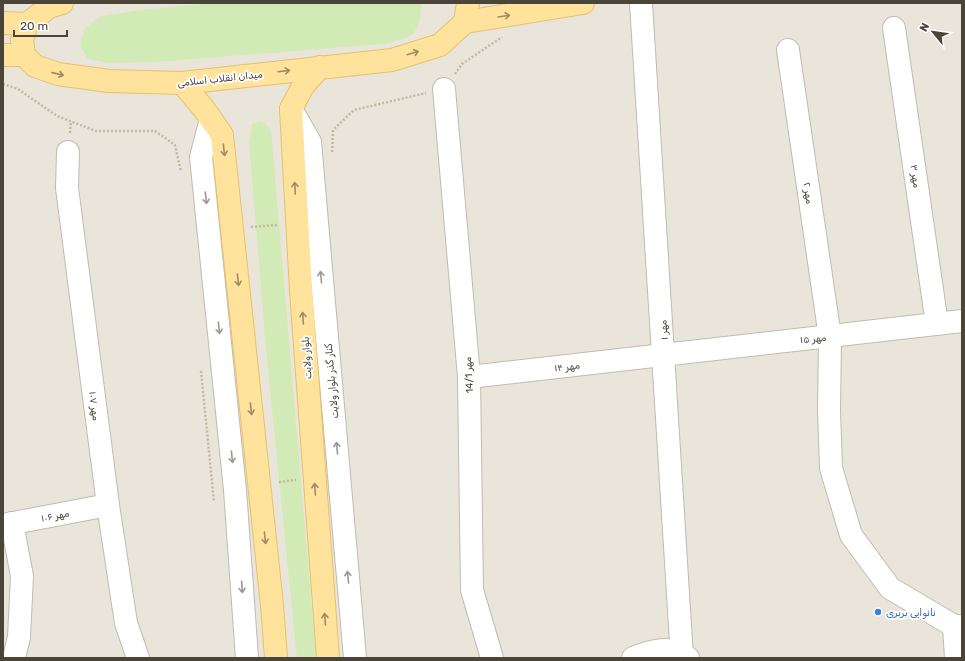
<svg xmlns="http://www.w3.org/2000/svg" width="965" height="661" viewBox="0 0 965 661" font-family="Rubik,'Noto Sans Arabic',sans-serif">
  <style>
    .residential { fill: #eae5da }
    .green { fill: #d2eab5 }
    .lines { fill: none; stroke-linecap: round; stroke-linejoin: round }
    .minor-casing { stroke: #c2bbae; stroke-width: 24 }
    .major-casing { stroke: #e6c16a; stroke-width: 24 }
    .path { stroke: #c4b79f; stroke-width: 2.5; stroke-dasharray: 2 2; stroke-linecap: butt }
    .minor { stroke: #fff; stroke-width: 22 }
    .major { stroke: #ffe39c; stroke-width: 22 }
    .oneway { stroke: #9c8c66 }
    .oneway2 { stroke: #9c9892 }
    .shop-dot { fill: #3f7fe0; stroke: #fff; stroke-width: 1.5 }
    .labels { text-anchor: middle; stroke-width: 3.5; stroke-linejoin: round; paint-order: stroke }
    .street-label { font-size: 10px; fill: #4b4439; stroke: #fff }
    .shop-label { font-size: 10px; fill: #366cbe; stroke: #fff; text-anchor: start }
  </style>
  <rect width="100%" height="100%" fill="#f6f3ec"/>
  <rect class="residential" x="3" y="3" width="959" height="655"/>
  <g class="green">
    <path d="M 211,3 L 420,3 L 421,5 C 419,37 413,37 383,44 L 156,62 L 109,63 L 88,59 L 80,46 L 84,29 L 101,16 L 141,10 Z"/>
    <polygon points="262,121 271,130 316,658 297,658 266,348 249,143 252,124"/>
  </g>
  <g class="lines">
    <defs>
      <g id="minor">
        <polyline points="641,3 682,658"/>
        <polyline points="894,28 937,324"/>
        <polyline points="788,50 830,337 829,411 831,468 851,535 890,588 954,626 962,626"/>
        <polyline points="444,89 469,377 472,590 492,658"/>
        <polyline points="291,109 310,142 355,658"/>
        <polyline points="211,119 201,157 235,490 247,658"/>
        <polyline points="68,152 67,188 108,505 126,623 138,658"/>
        <polyline points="469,377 962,321"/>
        <polyline points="12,523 22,576 19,637 14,658"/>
        <polyline points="3,525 108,505"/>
        <polyline points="954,626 956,658"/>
        <path d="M 633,658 C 650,651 673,644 688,658"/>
      </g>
      <g id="major">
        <polyline points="62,3 49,7 27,24 22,40 24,55 35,66 58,74 109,81 182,83 392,60 440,45 465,22 468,3"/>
        <polyline points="465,22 583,3"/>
        <polyline points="3,23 27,24"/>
        <polyline points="3,55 24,55"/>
        <polyline points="320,67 303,86 291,109 301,291 328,658"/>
        <polyline points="182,83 204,109 222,135 272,605 276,658"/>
      </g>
    </defs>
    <use href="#minor" class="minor-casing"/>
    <use href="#major" class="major-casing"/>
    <g class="path">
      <polyline points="455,74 462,64 502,37"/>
      <polyline points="3,84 18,89 57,116 96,131 155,131 175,145 181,172"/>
      <polyline points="70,133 71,121"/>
      <polyline points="332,152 333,130 354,110 426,93"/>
      <polyline points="251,227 277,225"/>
      <polyline points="201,371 214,502"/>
      <polyline points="279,482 296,480"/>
    </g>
    <use href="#minor" class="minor"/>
    <use href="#major" class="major"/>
  </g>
  <defs><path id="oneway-shaft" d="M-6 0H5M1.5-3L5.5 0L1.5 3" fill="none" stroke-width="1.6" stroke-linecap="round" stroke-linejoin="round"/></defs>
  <g class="oneway">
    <use href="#oneway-shaft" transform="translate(504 16) rotate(-9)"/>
    <use href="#oneway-shaft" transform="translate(413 53) rotate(-17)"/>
    <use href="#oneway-shaft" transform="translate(284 71) rotate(-7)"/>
    <use href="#oneway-shaft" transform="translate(58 74) rotate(13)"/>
    <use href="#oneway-shaft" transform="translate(224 150) rotate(84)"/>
    <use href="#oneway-shaft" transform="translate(295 188) rotate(-93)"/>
    <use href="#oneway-shaft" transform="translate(238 280) rotate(84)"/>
    <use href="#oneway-shaft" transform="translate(303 318) rotate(-94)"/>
    <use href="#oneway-shaft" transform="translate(251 409) rotate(84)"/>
    <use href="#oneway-shaft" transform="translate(315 489) rotate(-94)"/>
    <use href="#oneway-shaft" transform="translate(265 538) rotate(84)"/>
    <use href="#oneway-shaft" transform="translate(325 619) rotate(-94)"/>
  </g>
  <g class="oneway2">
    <use href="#oneway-shaft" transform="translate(206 198) rotate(83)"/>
    <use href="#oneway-shaft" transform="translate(321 277) rotate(-95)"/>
    <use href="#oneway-shaft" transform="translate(219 328) rotate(84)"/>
    <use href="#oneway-shaft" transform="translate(337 448) rotate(-95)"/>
    <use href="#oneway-shaft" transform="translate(232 457) rotate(84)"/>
    <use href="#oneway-shaft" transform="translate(348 577) rotate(-95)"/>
    <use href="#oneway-shaft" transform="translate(242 587) rotate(86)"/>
  </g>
  <circle class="shop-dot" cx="878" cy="612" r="4"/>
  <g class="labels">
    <g class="street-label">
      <text transform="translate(220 78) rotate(-6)" y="4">میدان انقلاب اسلامی</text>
      <text transform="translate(916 176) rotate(82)" y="4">مهر ۳</text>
      <text transform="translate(809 193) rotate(82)" y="4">مهر ۲</text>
      <text transform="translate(663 330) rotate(-94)" y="4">مهر ۱</text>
      <text transform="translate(813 338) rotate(-6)" y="4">مهر ۱۵</text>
      <text transform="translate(306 358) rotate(-94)" y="4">بلوار ولایت</text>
      <text transform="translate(567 366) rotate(-7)" y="4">مهر ۱۴</text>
      <text transform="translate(468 375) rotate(-93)" y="4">مهر 14/1</text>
      <text transform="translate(331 381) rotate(-95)" y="4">کنار گذر بلوار ولایت</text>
      <text transform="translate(95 406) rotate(83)" y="4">مهر ۱۰۷</text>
      <text transform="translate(55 515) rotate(-11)" y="4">مهر ۱۰۶</text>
    </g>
    <g class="shop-label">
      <text x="886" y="616">نانوایی بربری</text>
    </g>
  </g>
  <rect width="965" height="661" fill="none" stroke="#4b4439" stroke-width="8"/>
  <g transform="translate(933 32) rotate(299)" stroke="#ffffff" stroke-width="3" paint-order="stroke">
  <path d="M0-3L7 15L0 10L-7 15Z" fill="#4b4439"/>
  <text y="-6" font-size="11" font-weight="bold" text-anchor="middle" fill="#4b4439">N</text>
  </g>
  <path d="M14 30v6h53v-6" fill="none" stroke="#4b4439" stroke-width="2"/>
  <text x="20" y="30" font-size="12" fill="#4b4439" stroke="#ffffff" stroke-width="3" paint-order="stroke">20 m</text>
</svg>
